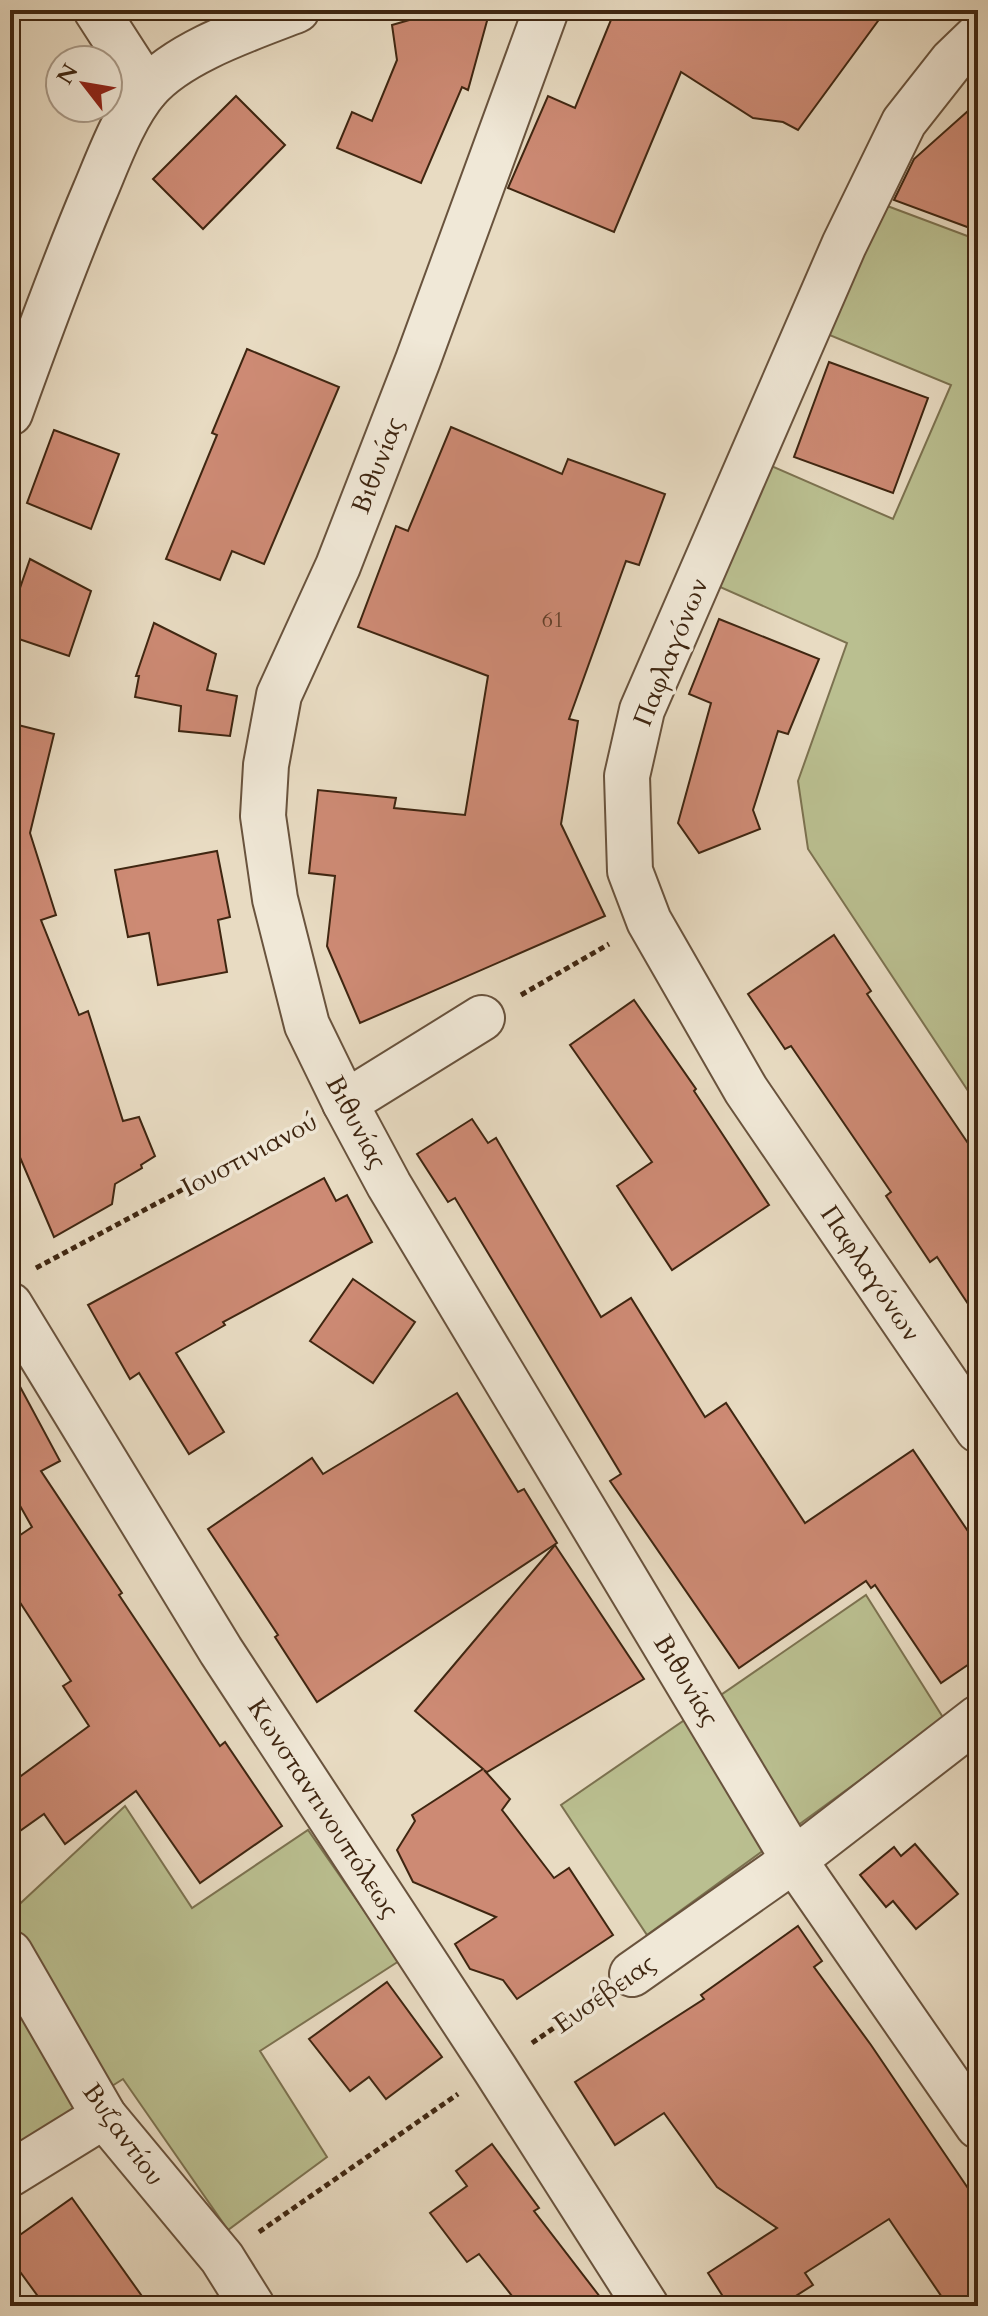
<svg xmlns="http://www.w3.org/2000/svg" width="988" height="2316" viewBox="0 0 988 2316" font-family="Cardo,serif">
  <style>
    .green { fill: #babf90; stroke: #7c7250; stroke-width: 2 }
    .building { fill: #cd8a74; stroke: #3f2611; stroke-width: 2 }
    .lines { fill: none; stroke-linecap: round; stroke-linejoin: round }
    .minor-casing { stroke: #69533d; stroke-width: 48 }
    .path { stroke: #3f2611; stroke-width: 5; stroke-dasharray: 6 4; stroke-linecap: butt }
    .minor { stroke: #f0e8d7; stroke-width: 44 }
    .labels { text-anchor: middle; stroke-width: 7; stroke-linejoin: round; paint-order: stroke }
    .number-label { font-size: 22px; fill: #623f2a }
    .street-label { font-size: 26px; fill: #3f2611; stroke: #f0e8d7 }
  </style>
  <rect width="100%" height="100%" fill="#e8dbc2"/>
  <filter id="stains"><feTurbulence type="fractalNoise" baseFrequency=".0025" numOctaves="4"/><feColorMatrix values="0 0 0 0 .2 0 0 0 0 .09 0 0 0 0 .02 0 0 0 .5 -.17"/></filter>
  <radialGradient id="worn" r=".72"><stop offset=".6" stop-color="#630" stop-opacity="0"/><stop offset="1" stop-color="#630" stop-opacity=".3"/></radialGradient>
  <g class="green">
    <polygon points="882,204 978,240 978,1106 808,849 798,781 847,643 720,587 767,464 893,519 951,385 827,334"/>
    <polygon points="866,1595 944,1719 647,1935 561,1805"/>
    <polygon points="125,1806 192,1908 308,1830 399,1961 260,2051 327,2157 228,2230 123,2079 10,2151 10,1913"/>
  </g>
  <g class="building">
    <polygon points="444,10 490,10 468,90 462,87 421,183 337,148 352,112 372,121 397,60 392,25"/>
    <polygon points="615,10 886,10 798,130 783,122 753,118 681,72 614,232 508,188 548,96 575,108"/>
    <polygon points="236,96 285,145 203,229 153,179"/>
    <polygon points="978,102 978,231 894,200 914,159"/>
    <polygon points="247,349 339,387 264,564 232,551 220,580 166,559 217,435 212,433"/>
    <polygon points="829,362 928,398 893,493 794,457"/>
    <polygon points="451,427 562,474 568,459 665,494 639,565 626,561 569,719 578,721 561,824 605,916 360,1023 327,946 335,876 309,873 318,790 396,798 394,808 465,815 488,676 358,627 396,526 408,531"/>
    <polygon points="54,430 119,454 91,529 27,503"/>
    <polygon points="30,559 91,591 69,656 10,636 10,617"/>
    <polygon points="719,619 819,659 788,734 778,731 753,810 760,829 699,853 678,823 711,703 689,694"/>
    <polygon points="154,623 216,654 207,690 237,696 230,736 179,731 181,706 135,697 139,676 136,676"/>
    <polygon points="10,723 54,734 30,833 56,915 41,920 79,1015 88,1011 123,1121 139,1117 155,1156 141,1165 142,1168 115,1184 112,1204 54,1237 10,1134"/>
    <polygon points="217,851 230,917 218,920 227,972 158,985 149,933 128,937 115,870"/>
    <polygon points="834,935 871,991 867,994 978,1158 978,1319 937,1257 930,1262 886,1196 891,1192 791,1046 785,1049 748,994"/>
    <polygon points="634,1000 696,1089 694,1091 769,1205 672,1270 617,1186 652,1162 570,1045"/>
    <polygon points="472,1119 488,1143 496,1138 601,1317 631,1298 705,1417 726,1403 805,1523 913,1450 978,1546 978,1658 941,1683 875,1585 871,1588 866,1581 739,1668 610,1481 621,1474 455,1198 448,1202 417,1154"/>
    <polygon points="324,1178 336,1201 347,1195 372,1242 223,1322 225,1325 176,1353 224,1432 189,1454 139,1373 130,1379 88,1305"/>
    <polygon points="353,1279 415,1322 373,1383 310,1341"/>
    <polygon points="10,1368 60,1461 41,1471 122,1593 119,1595 220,1746 225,1742 282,1826 200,1883 136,1791 65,1844 44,1814 10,1838 10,1784 89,1726 63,1686 71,1681 10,1587 10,1542 32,1527 10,1488"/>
    <polygon points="457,1393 518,1492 524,1489 557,1543 317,1702 275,1637 278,1635 208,1529 312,1458 323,1474"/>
    <polygon points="555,1545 644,1679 487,1772 484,1770 510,1799 502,1810 554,1878 569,1868 613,1935 517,1999 503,1980 470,1969 455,1944 496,1917 413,1882 397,1850 415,1821 412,1815 483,1769 415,1711"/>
    <polygon points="915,1844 958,1894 916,1929 893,1901 886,1907 860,1875 894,1847 901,1856"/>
    <polygon points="798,1926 822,1961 814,1967 871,2045 978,2203 978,2306 948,2306 889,2219 805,2273 813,2285 780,2306 729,2306 708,2273 777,2228 717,2187 664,2113 615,2145 575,2082 704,1999 701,1995"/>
    <polygon points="387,1982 442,2057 386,2099 369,2077 350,2091 309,2039"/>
    <polygon points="492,2144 539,2208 534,2211 607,2306 520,2306 479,2254 467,2262 430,2213 467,2186 456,2171"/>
    <polygon points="72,2198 149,2306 45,2306 10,2258 10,2242"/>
  </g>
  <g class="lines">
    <defs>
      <g id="minor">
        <polyline points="96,10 147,89"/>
        <polyline points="546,10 418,360 338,566 279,695 266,765 263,816 275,899 307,1025 345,1103 389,1185 794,1860 978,2126"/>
        <polyline points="978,36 952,61 904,122 844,245 642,710 627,776 630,871 649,921 746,1090 978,1430"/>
        <path d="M 10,413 C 37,338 64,264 95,191 C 109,158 124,116 147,89 C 180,51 251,28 297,10"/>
        <polyline points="345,1103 482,1018"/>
        <polyline points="10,1305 221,1651 495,2069 646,2306"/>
        <polyline points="10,1953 104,2116 222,2258 252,2306"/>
        <polyline points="632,1974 794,1860 978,1718"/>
        <polyline points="10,2174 104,2116"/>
      </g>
    </defs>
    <use href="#minor" class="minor-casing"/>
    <g class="path">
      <polyline points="521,995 609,944"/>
      <polyline points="36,1268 305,1124"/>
      <polyline points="532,2043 596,1999"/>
      <polyline points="259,2232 458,2094"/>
    </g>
    <use href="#minor" class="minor"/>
  </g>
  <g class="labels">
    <g class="number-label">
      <text x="553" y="627">61</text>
    </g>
    <g class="street-label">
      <text transform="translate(377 465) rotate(-69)" y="9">Βιθυνίας</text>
      <text transform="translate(670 652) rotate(-68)" y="9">Παφλαγόνων</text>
      <text transform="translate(357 1122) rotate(62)" y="9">Βιθυνίας</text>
      <text transform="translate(249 1154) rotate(-28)" y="9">Ιουστινιανού</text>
      <text transform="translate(871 1273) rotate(56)" y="9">Παφλαγόνων</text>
      <text transform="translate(687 1680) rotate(59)" y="9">Βιθυνίας</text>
      <text transform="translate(324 1808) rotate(57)" y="9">Κωνσταντινουπόλεως</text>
      <text transform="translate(604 1993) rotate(-35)" y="9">Ευσέβειας</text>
      <text transform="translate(124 2134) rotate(54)" y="9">Βυζαντίου</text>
    </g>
  </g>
  <rect width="988" height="2316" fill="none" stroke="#e8dbc2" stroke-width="40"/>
  <rect x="12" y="12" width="964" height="2292" fill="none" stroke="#3f2611" stroke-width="4"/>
  <rect x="20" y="20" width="948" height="2276" fill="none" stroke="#3f2611" stroke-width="2"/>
  <g transform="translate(84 84) rotate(301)"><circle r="38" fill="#f0e8d7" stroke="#a99a88" stroke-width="2"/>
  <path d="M0-6L14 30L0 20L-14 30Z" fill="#8f2418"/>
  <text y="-12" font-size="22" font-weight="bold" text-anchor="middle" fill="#3f2611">N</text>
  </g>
  <rect width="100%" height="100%" filter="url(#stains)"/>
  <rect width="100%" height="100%" fill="url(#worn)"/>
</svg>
